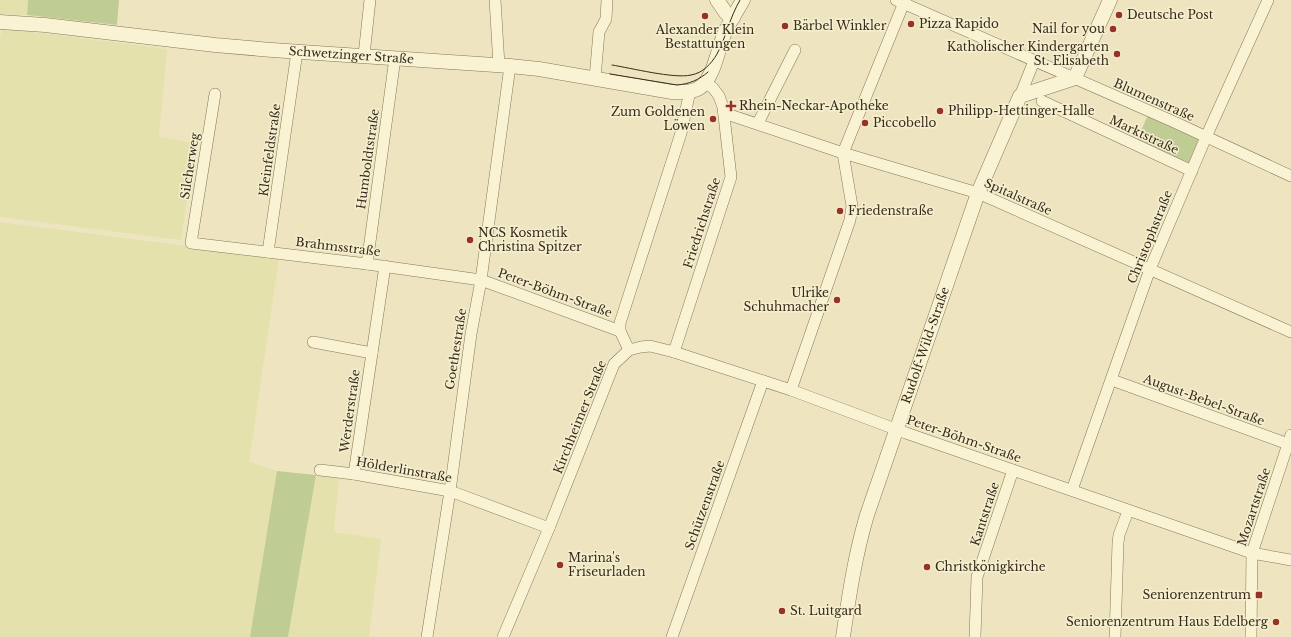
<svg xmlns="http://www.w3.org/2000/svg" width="1291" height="637" viewBox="0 0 1291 637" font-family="'Libre Baskerville',serif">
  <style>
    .farmland { fill: #e4e1ad }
    .green { fill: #bfcc94 }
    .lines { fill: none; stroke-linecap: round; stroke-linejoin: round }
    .minor-casing { stroke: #877658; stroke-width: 12 }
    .tertiary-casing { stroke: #877658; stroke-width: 15 }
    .minor { stroke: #f9f2d3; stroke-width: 11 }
    .tertiary { stroke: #f9f2d3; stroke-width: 14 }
    .tram { stroke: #372c1c; stroke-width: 1 }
    .poi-dot { fill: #973227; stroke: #f6efcf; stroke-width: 1.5 }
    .labels { text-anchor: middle; stroke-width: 3; stroke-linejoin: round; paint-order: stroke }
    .poi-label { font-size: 12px; fill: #372c1c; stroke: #f6efcf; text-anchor: start }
    .street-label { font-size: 12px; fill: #372c1c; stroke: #f6efcf }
  </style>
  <rect width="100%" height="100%" fill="#eee5c0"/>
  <g class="farmland">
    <polygon points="0,0 28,0 27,15 0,14"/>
    <polygon points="2,28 167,49 159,137 195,143 181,240 0,217 0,39"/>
    <polygon points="0,222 279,258 249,462 277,471 250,637 0,637"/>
    <polygon points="316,475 339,478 334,532 381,539 369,637 288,637"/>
  </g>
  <g class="green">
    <polygon points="28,0 119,0 117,25 27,15"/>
    <polygon points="1148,115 1200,138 1190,163 1137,140"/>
    <polygon points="277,471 316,475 288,637 250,637"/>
  </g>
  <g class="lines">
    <defs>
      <g id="minor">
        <polyline points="495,0 499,65"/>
        <polyline points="896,0 1172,121 1291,176"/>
        <polyline points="364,55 370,0"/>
        <polyline points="595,78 599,32 606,19 607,0"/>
        <polyline points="215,94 191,243 367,264 481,280 620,331"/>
        <polyline points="1020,96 1034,61"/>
        <polyline points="1042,101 1192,171"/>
        <polyline points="724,113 843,153 978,193 1291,332"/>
        <polyline points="758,123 795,50"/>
        <polyline points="843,153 905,0"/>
        <polyline points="268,252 297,52"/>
        <polyline points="367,264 395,58"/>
        <polyline points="313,342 372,353"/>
        <polyline points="629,350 620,331 620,323 681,133 690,91"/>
        <polyline points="674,352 731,177 723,107 719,96 713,88 705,82"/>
        <polyline points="1112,380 1288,444"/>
        <polyline points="791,390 850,220 852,206 843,153"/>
        <polyline points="320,470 354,474 450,491 549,528"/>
        <polyline points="354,474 385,266"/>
        <polyline points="1072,490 1150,269 1206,137 1268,0"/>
        <polyline points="427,637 450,491 471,334 481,280 510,66"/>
        <polyline points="503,637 549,528 614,364 629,350 641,347 650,346 674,352 791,390 906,433 1252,553 1291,560"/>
        <polyline points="672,637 763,381"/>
        <polyline points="975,637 977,577 1013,470"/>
        <polyline points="1115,637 1118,543 1119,535 1128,511"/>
        <polyline points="1251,637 1252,553 1291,435"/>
      </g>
      <g id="tertiary">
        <polyline points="717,0 726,13 733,18"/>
        <path id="s1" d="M 0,22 L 45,25 L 215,45 L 272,50 L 510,66 L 539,69 L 672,92 C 682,92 694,93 702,86 C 715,74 718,48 725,32 C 730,21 737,11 743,0"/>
        <path id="s2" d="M 843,637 C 849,596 855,555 867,515 L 978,193 L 1020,96 L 1075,78 L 1110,0"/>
      </g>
    </defs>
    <use href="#minor" class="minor-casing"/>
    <use href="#tertiary" class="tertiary-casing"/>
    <use href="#minor" class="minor"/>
    <use href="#tertiary" class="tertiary"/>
    <g class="tram">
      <path d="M 612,65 C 631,68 674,79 691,75 C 703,73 711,64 717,54 C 726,37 730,17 740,0"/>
      <path d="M 610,74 L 677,85 C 689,84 699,80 708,72"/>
    </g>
  </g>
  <g class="poi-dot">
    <circle cx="1119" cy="15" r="4"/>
    <circle cx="705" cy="16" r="4"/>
    <circle cx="911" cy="24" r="4"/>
    <circle cx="785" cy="26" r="4"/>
    <circle cx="1113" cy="29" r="4"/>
    <circle cx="1117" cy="54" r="4"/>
    <path d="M729 100h4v4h4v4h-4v4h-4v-4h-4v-4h4z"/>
    <circle cx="940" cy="111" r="4"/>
    <circle cx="713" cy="119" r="4"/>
    <circle cx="865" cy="123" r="4"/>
    <circle cx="840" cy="211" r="4"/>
    <circle cx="470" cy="240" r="4"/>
    <circle cx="837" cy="300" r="4"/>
    <circle cx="560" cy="565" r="4"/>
    <circle cx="927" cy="567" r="4"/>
    <rect x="1255" y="591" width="8" height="8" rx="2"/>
    <circle cx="782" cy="611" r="4"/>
    <circle cx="1276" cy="622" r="4"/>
  </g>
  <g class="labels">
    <g class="poi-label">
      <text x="1127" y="19">Deutsche Post</text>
      <text x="919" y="28">Pizza Rapido</text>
      <text x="793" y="30">Bärbel Winkler</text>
      <text x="1105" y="33" text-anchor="end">Nail for you</text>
      <text x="705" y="34" text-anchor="middle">Alexander Klein<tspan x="705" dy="14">Bestattungen</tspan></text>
      <text x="1109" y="51" text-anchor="end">Katholischer Kindergarten<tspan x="1109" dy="14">St. Elisabeth</tspan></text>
      <text x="739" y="110">Rhein-Neckar-Apotheke</text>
      <text x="948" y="115">Philipp-Hettinger-Halle</text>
      <text x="705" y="116" text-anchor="end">Zum Goldenen<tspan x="705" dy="14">Löwen</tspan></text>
      <text x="873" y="127">Piccobello</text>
      <text x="848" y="215">Friedenstraße</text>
      <text x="478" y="237">NCS Kosmetik<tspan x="478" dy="14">Christina Spitzer</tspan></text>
      <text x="829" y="297" text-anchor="end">Ulrike<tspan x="829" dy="14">Schuhmacher</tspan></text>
      <text x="568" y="562">Marina's<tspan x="568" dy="14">Friseurladen</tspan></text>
      <text x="935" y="571">Christkönigkirche</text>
      <text x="1251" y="599" text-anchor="end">Seniorenzentrum</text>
      <text x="790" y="615">St. Luitgard</text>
      <text x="1268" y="626" text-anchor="end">Seniorenzentrum Haus Edelberg</text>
    </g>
    <g class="street-label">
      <text dy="4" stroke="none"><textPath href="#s1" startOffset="353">Schwetzinger Straße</textPath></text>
      <text transform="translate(1154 100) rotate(24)" y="4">Blumenstraße</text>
      <text transform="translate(1144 135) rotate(25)" y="4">Marktstraße</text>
      <text transform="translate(270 150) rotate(-82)" y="4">Kleinfeldstraße</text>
      <text transform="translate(368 159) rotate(-82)" y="4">Humboldtstraße</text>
      <text transform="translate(190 166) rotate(-81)" y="4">Silcherweg</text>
      <text transform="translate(1018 197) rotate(24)" y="4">Spitalstraße</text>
      <text transform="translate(702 223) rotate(-72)" y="4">Friedrichstraße</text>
      <text transform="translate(1150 237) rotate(-68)" y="4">Christophstraße</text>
      <text transform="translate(338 247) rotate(7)" y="4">Brahmsstraße</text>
      <text transform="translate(555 293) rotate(20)" y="4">Peter-Böhm-Straße</text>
      <text dy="4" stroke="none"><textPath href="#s2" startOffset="304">Rudolf-Wild-Straße</textPath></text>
      <text transform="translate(456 349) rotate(-81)" y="4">Goethestraße</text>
      <text transform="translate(1204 400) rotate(20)" y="4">August-Bebel-Straße</text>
      <text transform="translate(350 411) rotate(-82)" y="4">Werderstraße</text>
      <text transform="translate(580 417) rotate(-68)" y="4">Kirchheimer Straße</text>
      <text transform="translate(964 439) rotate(19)" y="4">Peter-Böhm-Straße</text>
      <text transform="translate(404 470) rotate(10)" y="4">Hölderlinstraße</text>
      <text transform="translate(705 505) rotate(-70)" y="4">Schützenstraße</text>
      <text transform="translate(1254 507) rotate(-72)" y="4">Mozartstraße</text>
      <text transform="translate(985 514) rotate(-72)" y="4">Kantstraße</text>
    </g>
  </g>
</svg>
